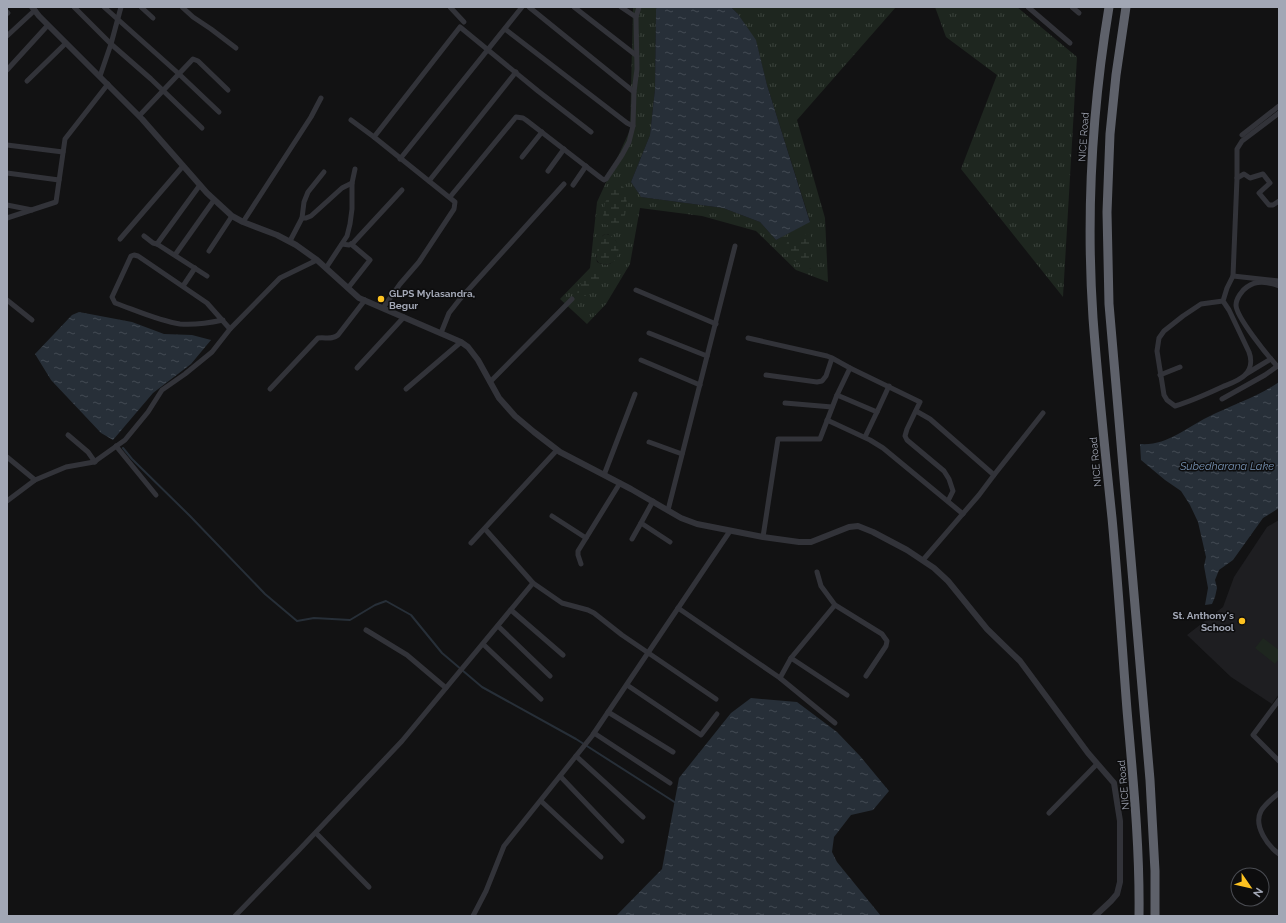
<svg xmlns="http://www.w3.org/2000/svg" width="1286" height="923" viewBox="0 0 1286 923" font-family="Raleway,sans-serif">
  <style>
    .built { fill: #1e1e21 }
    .grass { fill: url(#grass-tufts); fill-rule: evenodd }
    .wetland { fill: url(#wetland-marsh) }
    .garden { fill: #1e261f }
    .water { fill: url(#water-ripples) }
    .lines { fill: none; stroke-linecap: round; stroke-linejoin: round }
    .stream { stroke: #272f38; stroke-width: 2 }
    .minor { stroke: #323339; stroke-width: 5 }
    .tertiary { stroke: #323339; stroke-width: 6 }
    .motorway { stroke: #5e616a; stroke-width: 9 }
    .poi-dot { fill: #fdc220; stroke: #0d0d0e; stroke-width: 1.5 }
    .labels { text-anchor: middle; stroke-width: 3; stroke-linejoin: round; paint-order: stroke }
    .street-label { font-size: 10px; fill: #a2a7b5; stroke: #0d0d0e }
    .poi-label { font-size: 10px; font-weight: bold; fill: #a2a7b5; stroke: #0d0d0e; text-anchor: start }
    .water-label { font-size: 11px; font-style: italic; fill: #7692b3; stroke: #0d0d0e }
  </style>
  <defs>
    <pattern id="grass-tufts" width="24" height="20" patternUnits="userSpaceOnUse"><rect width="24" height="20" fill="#1e261f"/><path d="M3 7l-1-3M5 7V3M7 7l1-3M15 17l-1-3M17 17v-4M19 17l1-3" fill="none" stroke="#3c433d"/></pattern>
    <pattern id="wetland-marsh" width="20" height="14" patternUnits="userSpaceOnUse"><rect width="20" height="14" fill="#1e261f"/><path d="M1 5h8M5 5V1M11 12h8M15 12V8" fill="none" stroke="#3c433d"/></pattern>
    <pattern id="water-ripples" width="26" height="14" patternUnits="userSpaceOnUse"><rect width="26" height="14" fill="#272f38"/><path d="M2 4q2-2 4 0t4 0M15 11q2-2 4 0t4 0" fill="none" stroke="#434a53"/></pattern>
  </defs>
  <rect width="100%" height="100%" fill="#121213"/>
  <polygon class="built" points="1279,520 1279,694 1272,704 1231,677 1187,635 1223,607 1234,577 1267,527"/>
  <g class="grass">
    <path d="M 633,7 L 657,7 L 656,9 L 655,89 L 650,135 L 631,182 L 641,197 L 723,208 L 760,222 L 776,240 L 810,221 L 767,85 L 756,41 L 738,14 L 731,7 L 896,7 L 797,120 L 825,218 L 828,282 L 796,270 L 756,231 L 702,216 L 640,208 L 630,264 L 606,304 L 587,324 L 560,299 L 590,268 L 597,202 L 630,130 ZM 608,234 L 616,241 C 620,255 614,271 597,262 L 596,257 L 603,235 ZM 785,252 L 811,255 L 811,269 Z"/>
    <polygon points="935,7 1017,7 1077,57 1063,297 961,169 997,75 946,37"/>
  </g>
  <g class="wetland">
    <path d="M 614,183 C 621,184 625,187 627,194 C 626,205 628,225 614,226 C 609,226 606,225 602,223 L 605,203 Z"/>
    <polygon points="811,232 811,269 798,264 785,252 787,242"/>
    <path d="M 606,234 C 621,236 623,260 609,264 C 606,265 602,264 599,263 L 596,259 C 598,250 597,237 606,234 Z"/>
    <polygon points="591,272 604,275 586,296 577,295 578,287"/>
  </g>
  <polygon class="garden" points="1263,638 1279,650 1279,659 1275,664 1255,648"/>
  <g class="water">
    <polygon points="657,7 731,7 738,14 756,40 767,85 810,222 776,240 760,222 723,208 641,197 631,182 650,135 655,89 656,9"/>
    <polygon points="79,312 132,322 164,334 192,335 211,340 191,364 153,393 113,440 101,433 51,380 35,354 72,315"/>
    <path d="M 1279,382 L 1279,508 L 1263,518 L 1233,560 L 1219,570 L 1215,580 L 1217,588 L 1215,597 L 1212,604 L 1205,605 L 1208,588 L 1204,566 L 1206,557 L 1198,522 L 1190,505 L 1181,491 L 1165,480 L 1141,460 L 1140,444 C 1167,446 1185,428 1208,417 C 1232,405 1257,397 1279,382 Z"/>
    <polygon points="751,698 797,702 837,732 860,756 889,791 873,810 851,815 834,837 832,852 837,862 881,916 616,916 662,869 679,778 731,713"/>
  </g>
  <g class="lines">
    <polyline class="stream" points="123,448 132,459 190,516 265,594 297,621 314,618 350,620 375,605 386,601 411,615 442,653 482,687 576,739 676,803"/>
    <g class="minor">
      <polyline points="74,7 111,44 151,79 202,128"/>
      <polyline points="104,7 179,74 219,112"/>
      <polyline points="141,7 153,18"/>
      <polyline points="182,7 193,17 211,29 236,48"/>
      <polyline points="450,7 464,22"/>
      <polyline points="529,7 634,92"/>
      <polyline points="574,7 637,56"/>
      <polyline points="621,7 636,17"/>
      <polyline points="1028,7 1070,43"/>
      <polyline points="1072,7 1079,13"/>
      <polyline points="7,12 8,13"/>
      <polyline points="505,29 627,123 633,126"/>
      <polyline points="7,36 35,10"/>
      <polyline points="7,70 48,25"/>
      <polyline points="100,76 111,44 121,7"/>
      <polyline points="27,81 66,43"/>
      <polyline points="139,116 193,59 198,61 228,90"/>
      <polyline points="351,120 374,137"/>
      <polyline points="1242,135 1279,106"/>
      <polyline points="7,145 63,152"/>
      <polyline points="522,157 542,132"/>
      <polyline points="400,159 522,7"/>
      <polyline points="548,171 564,149"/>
      <polyline points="7,173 59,180"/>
      <polyline points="1237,178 1244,174 1250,178 1263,174 1270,183 1259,193 1269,205 1273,205 1279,201"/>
      <polyline points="429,181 516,72"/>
      <polyline points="573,185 586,166"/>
      <polyline points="450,197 516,117 523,118 526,120 601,178 604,180 606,179 622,155 629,142 633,126 634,92 637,69 636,17 639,7"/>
      <polyline points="7,205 32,210"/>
      <polyline points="7,218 56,202 65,139 108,84"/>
      <polyline points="302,218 306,218 311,216 342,188 352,183"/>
      <polyline points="243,222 311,117 321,98"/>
      <polyline points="144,236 153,243 157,244 207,276"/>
      <polyline points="120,239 183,166"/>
      <polyline points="290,241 302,218 304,202 308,192 324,172"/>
      <polyline points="157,244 200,185"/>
      <polyline points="342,244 349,245 353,243 402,190"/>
      <polyline points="209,251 232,216"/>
      <polyline points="175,255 214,200"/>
      <polyline points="326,268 347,236 350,224 352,209 352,183 355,169"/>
      <polyline points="1233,276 1279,281"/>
      <polyline points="183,286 195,268"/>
      <polyline points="348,288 370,260 351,244"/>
      <polyline points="636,290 716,324"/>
      <polyline points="7,300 32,320"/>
      <path d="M 1223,301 L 1201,304 L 1183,316 L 1164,331 L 1159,338 L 1157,351 L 1164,395 L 1167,400 L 1175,406 C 1192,401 1207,394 1222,387 C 1229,384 1239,381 1245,375 C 1251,369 1252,360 1249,352 L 1229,310 L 1223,301 L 1227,288 L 1233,276 L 1237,178 L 1237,149 L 1242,141 L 1279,113"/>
      <polyline points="383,308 400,284 419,262 454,209 455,202 374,137 460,27 538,91 591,132"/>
      <path d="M 223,320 C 209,323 194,325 180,324 C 159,321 135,310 115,303 L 112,297 L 131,256 L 134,255 L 138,256 L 207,303 L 230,329"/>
      <polyline points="441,333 449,313 460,299 564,184"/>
      <polyline points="649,333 707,356"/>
      <polyline points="748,338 827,356 832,358 850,368"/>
      <polyline points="641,360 700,385"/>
      <path d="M 1277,366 C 1268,356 1236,317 1236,305 C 1236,299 1242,290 1247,287 C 1256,280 1269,282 1279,286"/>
      <polyline points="357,368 404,317"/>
      <polyline points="1246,374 1271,359"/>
      <polyline points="766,375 817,382 822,381 826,376 832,358"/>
      <polyline points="1160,375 1180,367"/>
      <polyline points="490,382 572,299"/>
      <path d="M 270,389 L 318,338 C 326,337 332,340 338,335 L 365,300"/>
      <polyline points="406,389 461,342"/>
      <polyline points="837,395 877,412 889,386"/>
      <polyline points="1222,399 1265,375 1279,365"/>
      <polyline points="785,403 832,407"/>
      <polyline points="916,411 930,419 994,475"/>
      <polyline points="827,420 870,440 883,448 963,514"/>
      <polyline points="68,435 88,452 95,462"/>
      <polyline points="865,437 877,412"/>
      <polyline points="649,442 682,454"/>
      <polyline points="116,446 156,495"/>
      <polyline points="7,457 35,480"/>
      <polyline points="604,475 635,394"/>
      <polyline points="7,501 35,480 66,467 94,462 125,440 148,412 162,390 185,374 212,352 230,329 280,278 317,260"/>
      <polyline points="653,501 641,523 670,542"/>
      <polyline points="668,510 735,246"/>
      <polyline points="552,516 586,538"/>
      <polyline points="485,529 533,583 562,603 588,610 594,613 622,635 716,699"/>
      <polyline points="763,537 778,439 820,439 837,395 850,368 920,402 907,429 905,436 907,440 944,471 949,479 953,491 948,501"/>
      <polyline points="632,539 641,523"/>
      <polyline points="471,543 557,450"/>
      <polyline points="923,560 979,495 994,475 1043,413"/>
      <polyline points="581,564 578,555 578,551 620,483"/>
      <polyline points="817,572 821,586 835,605 882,634 887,641 886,646 866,676"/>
      <polyline points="678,608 780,678"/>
      <polyline points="511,610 563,655"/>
      <polyline points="498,626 550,676"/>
      <polyline points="366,630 407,655 446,688"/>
      <polyline points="483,644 541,699"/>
      <polyline points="791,658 835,605"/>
      <polyline points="627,685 701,735 717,714"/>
      <polyline points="1279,700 1253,735 1279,761"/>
      <polyline points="608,712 673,752"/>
      <polyline points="835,723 780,678 791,658 847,695"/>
      <polyline points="594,733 670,783"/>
      <polyline points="576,756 643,817"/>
      <polyline points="560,776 622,841"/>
      <path d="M 1279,793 C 1273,798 1265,804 1261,811 C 1253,826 1268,846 1279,854"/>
      <polyline points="541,801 601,857"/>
      <polyline points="1049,813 1097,764"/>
      <polyline points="316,833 369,887"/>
      <polyline points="235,916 299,850 402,741 533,583"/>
      <polyline points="473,916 486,891 504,846 592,736 730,531"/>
    </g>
    <polyline class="tertiary" points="32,7 39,16 142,119 207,193 232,216 243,222 277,235 296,245 317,260 359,298 461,342 468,347 478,360 499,398 515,416 534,432 560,452 631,489 681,518 697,524 763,537 799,542 811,542 849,527 858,526 873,532 907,550 934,568 948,581 987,629 1020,661 1088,753 1114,783 1120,821 1120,882 1117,894 1111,901 1095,916"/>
    <g class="motorway">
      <path d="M 1109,7 C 1092,109 1086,214 1093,318 C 1098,385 1105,451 1112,518 C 1118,582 1122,646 1127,710 C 1133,779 1140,847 1139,916"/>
      <polyline points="1126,7 1116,75 1110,134 1107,212 1109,304 1150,780 1155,871 1155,916"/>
    </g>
  </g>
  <g class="poi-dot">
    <circle cx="381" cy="299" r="4"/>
    <circle cx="1242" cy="621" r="4"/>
  </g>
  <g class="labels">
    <g class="street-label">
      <text transform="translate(1083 137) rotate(-86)" y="4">NICE Road</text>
      <text transform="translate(1095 462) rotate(-95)" y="4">NICE Road</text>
      <text transform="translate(1123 785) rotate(-95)" y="4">NICE Road</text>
    </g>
    <g class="poi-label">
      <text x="389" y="297">GLPS Mylasandra,<tspan x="389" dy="12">Begur</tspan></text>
      <text x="1234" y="619" text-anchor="end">St. Anthony's<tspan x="1234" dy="12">School</tspan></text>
    </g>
    <g class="water-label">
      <text x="1227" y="470">Subedharana Lake</text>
    </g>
  </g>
  <rect width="1286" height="923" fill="none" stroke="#a2a7b5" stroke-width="16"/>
  <g transform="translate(1250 887) rotate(124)"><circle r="19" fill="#0d0d0e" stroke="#494b51"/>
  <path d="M0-3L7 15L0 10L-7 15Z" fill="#fdc220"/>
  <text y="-6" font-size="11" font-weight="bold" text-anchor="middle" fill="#a2a7b5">N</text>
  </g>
</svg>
